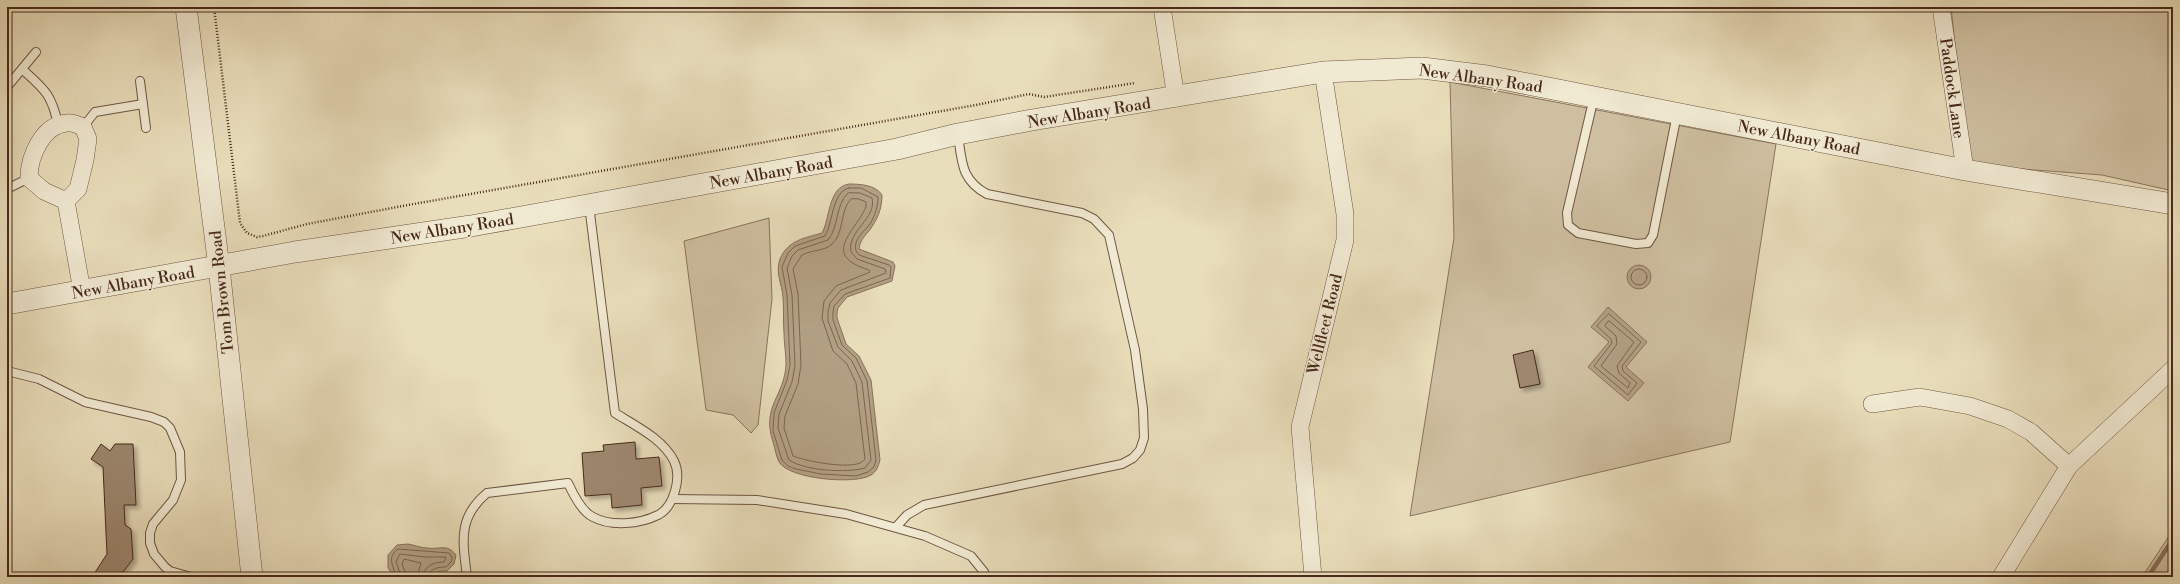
<svg xmlns="http://www.w3.org/2000/svg" width="2180" height="584" viewBox="0 0 2180 584" font-family="'Libre Bodoni',serif">
  <style>
    .green { fill: #cebfa0; stroke: #8b745d }
    .water { fill: #b2a084; stroke: #88705a }
    .lines { fill: none; stroke-linecap: round; stroke-linejoin: round }
    .shore { stroke: #7d644f; stroke-width: 1 }
    .stream { stroke: #88705a; stroke-width: 4.5 }
    .building { fill: #9c876e; stroke: #48291a; filter: url(#shadow) }
    .service-casing { stroke: #705642; stroke-width: 10 }
    .minor-casing { stroke: #705642; stroke-width: 18 }
    .tertiary-casing { stroke: #705642; stroke-width: 22 }
    .path { stroke: #48291a; stroke-width: 2.5; stroke-dasharray: 1 2; stroke-linecap: butt }
    .service { stroke: #f1ead3; stroke-width: 8 }
    .minor { stroke: #f1ead3; stroke-width: 17 }
    .tertiary { stroke: #f1ead3; stroke-width: 21 }
    .labels { text-anchor: middle; stroke-width: 3; stroke-linejoin: round; paint-order: stroke }
    .street-label { font-size: 16px; fill: #48291a; stroke: #f1ead3 }
  </style>
  <defs>
    <filter id="shadow"><feDropShadow dx="3.5" dy="3.5" stdDeviation="2" flood-color="#0004"/></filter>
  </defs>
  <rect width="100%" height="100%" fill="#e9debb"/>
  <filter id="stains"><feTurbulence type="fractalNoise" baseFrequency=".005" numOctaves="4"/><feColorMatrix values="0 0 0 0 .2 0 0 0 0 .09 0 0 0 0 .02 0 0 0 .5 -.17"/></filter>
  <radialGradient id="worn" r=".72"><stop offset=".6" stop-color="#630" stop-opacity="0"/><stop offset="1" stop-color="#630" stop-opacity=".3"/></radialGradient>
  <g class="green">
    <polygon points="1951,7 2173,7 2173,191 2102,175 1968,165"/>
    <polygon points="1450,82 1776,144 1730,442 1410,516 1454,238"/>
    <polygon points="769,218 772,299 758,425 751,433 733,415 706,410 684,241"/>
    <polygon points="2173,530 2173,577 2142,577"/>
  </g>
  <g class="water">
    <path d="M 849,184 C 860,184 876,185 882,195 C 882,206 879,216 873,225 C 868,234 860,238 859,249 L 893,262 L 895,266 L 892,281 L 847,297 L 838,308 L 837,313 L 837,318 L 846,344 L 859,356 L 871,380 L 880,460 C 878,467 877,471 871,475 C 855,485 789,479 779,462 C 776,456 775,448 773,442 C 761,406 785,396 786,364 C 786,354 784,343 784,333 C 783,321 784,309 783,297 C 782,284 775,273 780,259 C 788,240 805,238 822,233 C 830,219 828,187 849,184 Z"/>
    <circle cx="1639" cy="277" r="12"/>
    <polygon points="1608,307 1647,342 1626,367 1644,383 1628,401 1588,367 1609,342 1591,327"/>
    <path d="M 408,544 C 414,545 421,548 427,548 C 439,550 447,543 456,555 L 454,564 L 447,571 L 439,571 L 432,577 L 394,577 L 388,568 L 388,555 L 397,545 Z"/>
  </g>
  <g class="lines">
    <g class="shore">
      <path d="M 849,188 L 861,188 L 878,197 C 878,206 875,216 870,224 C 863,233 853,239 856,251 L 859,255 L 889,265 L 891,267 L 890,278 L 845,294 L 834,306 L 833,312 L 833,320 L 842,345 L 856,358 L 867,381 L 876,460 L 874,467 L 868,472 L 856,476 L 821,474 L 796,469 L 788,466 L 782,460 L 773,431 L 774,413 L 787,380 L 790,365 L 787,295 L 782,267 L 788,253 L 795,246 L 825,236 C 833,223 832,191 849,188 Z"/>
      <path d="M 860,193 L 872,198 C 877,219 847,230 851,252 L 857,259 L 885,269 L 886,273 L 841,290 L 830,303 L 828,312 L 828,321 L 838,347 L 852,361 L 862,382 L 871,460 L 865,468 C 846,473 806,471 789,460 L 778,428 L 779,414 L 792,382 L 795,365 L 792,295 L 787,268 L 792,256 L 798,250 L 828,240 C 839,227 835,205 848,193 Z"/>
      <path d="M 859,199 L 866,202 L 866,207 C 855,232 820,255 869,270 L 870,272 L 836,286 L 824,301 L 822,318 L 833,351 L 847,364 L 856,383 L 865,459 C 858,472 805,461 793,456 L 784,428 L 785,416 L 798,384 L 801,365 L 798,294 L 793,269 L 802,255 C 811,250 824,251 831,245 C 845,234 839,211 851,199 Z"/>
      <circle cx="1639" cy="277" r="8"/>
      <polygon points="1609,314 1641,342 1622,366 1623,371 1637,383 1628,395 1594,366 1612,343 1611,339 1597,326"/>
      <polygon points="1609,321 1634,342 1617,366 1619,373 1630,383 1628,388 1601,366 1617,344 1616,336 1605,326"/>
      <path d="M 396,577 C 394,566 386,558 398,549 L 449,553 L 452,557 L 451,562 L 446,567 C 438,567 430,568 428,577"/>
      <path d="M 401,577 L 396,561 L 400,554 L 425,557 L 446,557 L 444,562 C 434,562 424,566 423,577"/>
      <polyline points="407,577 402,564 404,559 421,563 417,577"/>
    </g>
    <polyline class="stream" points="2148,577 2173,539"/>
  </g>
  <g class="building">
    <polygon points="1533,350 1540,384 1520,388 1513,355"/>
    <polygon points="635,442 636,459 659,457 662,486 641,488 642,505 612,508 611,494 585,496 582,453 604,451 603,445"/>
    <polygon points="101,444 110,451 115,444 133,444 136,505 124,505 125,525 131,529 133,559 123,572 115,573 112,577 92,577 107,554 103,467 91,459"/>
  </g>
  <g class="lines">
    <defs>
      <g id="service">
        <path d="M 22,69 C 44,89 52,94 58,125"/>
        <polyline points="140,81 146,128"/>
        <polyline points="7,87 36,52"/>
        <polyline points="1594,97 1567,213 1568,225 1578,233 1636,244 1648,243 1653,235 1677,114"/>
        <polyline points="83,127 95,112 143,104"/>
        <polyline points="7,189 29,178"/>
        <polyline points="7,371 39,379 85,402 151,417 164,422 170,428 180,452 181,480 173,500 153,524 150,533 150,543 154,554 165,567 170,571 191,577"/>
        <polyline points="673,499 757,500 846,514 925,536 971,556 984,572 985,577"/>
        <path d="M 896,527 L 907,515 L 924,505 L 1122,464 L 1133,458 L 1140,450 L 1144,438 L 1143,409 L 1135,350 L 1109,235 L 1094,219 L 1082,213 L 987,194 C 961,180 962,162 958,135"/>
        <path d="M 467,577 C 463,542 457,518 487,493 L 568,483 C 573,494 582,512 593,517 C 611,527 640,524 658,515 C 674,507 682,477 674,461 C 663,439 636,426 615,413 L 589,205"/>
      </g>
      <g id="minor">
        <polyline points="1162,7 1176,98"/>
        <polyline points="1941,7 1965,170"/>
        <path d="M 66,201 L 78,189 L 85,160 L 88,139 L 83,127 C 78,125 72,122 67,123 C 42,125 29,157 29,178 L 44,191 L 66,201 L 82,291"/>
        <polyline points="1872,404 1920,397 1970,406 2008,419 2031,432 2069,466"/>
        <polyline points="1313,577 1300,427 1345,240 1345,214 1323,72"/>
        <polyline points="2001,577 2069,466 2173,369"/>
      </g>
      <g id="tertiary">
        <polyline points="186,7 219,267 252,577"/>
        <polyline points="7,304 295,252 471,226 897,149 958,134 1032,120 1323,72 1422,68 1487,76 1965,170 2173,204"/>
      </g>
    </defs>
    <use href="#service" class="service-casing"/>
    <use href="#minor" class="minor-casing"/>
    <use href="#tertiary" class="tertiary-casing"/>
    <polyline class="path" points="214,7 240,223 247,233 257,237 263,236 307,224 408,205 976,105 1029,94 1044,97 1135,83"/>
    <use href="#service" class="service"/>
    <use href="#minor" class="minor"/>
    <use href="#tertiary" class="tertiary"/>
  </g>
  <g class="labels">
    <g class="street-label">
      <text transform="translate(1481 78) rotate(8)" y="6">New Albany Road</text>
      <text transform="translate(1953 88) rotate(82)" y="6">Paddock Lane</text>
      <text transform="translate(1089 112) rotate(-9)" y="6">New Albany Road</text>
      <text transform="translate(1799 137) rotate(11)" y="6">New Albany Road</text>
      <text transform="translate(771 172) rotate(-10)" y="6">New Albany Road</text>
      <text transform="translate(452 228) rotate(-9)" y="6">New Albany Road</text>
      <text transform="translate(133 282) rotate(-10)" y="6">New Albany Road</text>
      <text transform="translate(221 292) rotate(-96)" y="6">Tom Brown Road</text>
      <text transform="translate(1324 324) rotate(-76)" y="6">Wellfleet Road</text>
    </g>
  </g>
  <rect width="2180" height="584" fill="none" stroke="#e9debb" stroke-width="24"/>
  <rect x="8" y="8" width="2164" height="568" fill="none" stroke="#48291a" stroke-width="2"/>
  <rect x="12" y="12" width="2156" height="560" fill="none" stroke="#48291a"/>
  <rect width="100%" height="100%" filter="url(#stains)"/>
  <rect width="100%" height="100%" fill="url(#worn)"/>
</svg>
